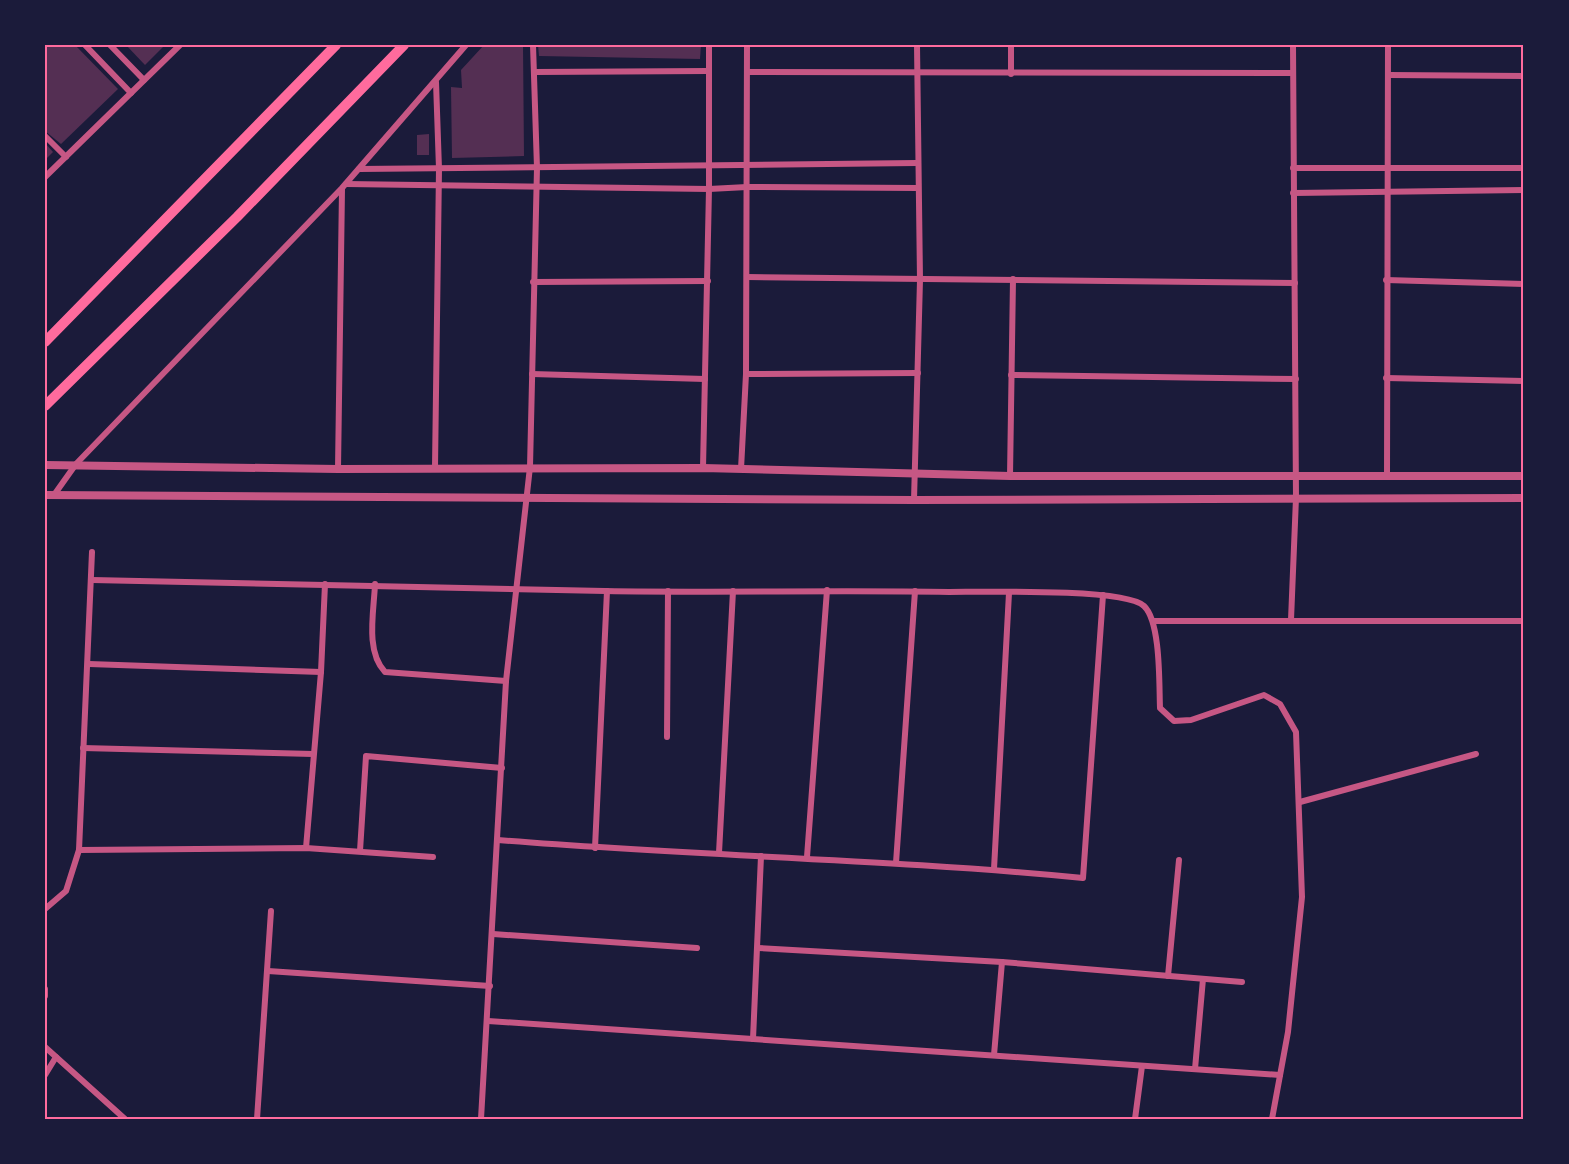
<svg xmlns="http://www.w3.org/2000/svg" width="1569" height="1164" viewBox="0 0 1569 1164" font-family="Montserrat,sans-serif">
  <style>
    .building { fill: #542f53 }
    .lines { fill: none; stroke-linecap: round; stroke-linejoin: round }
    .minor { stroke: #c65784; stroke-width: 6 }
    .tertiary { stroke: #c65784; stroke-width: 8 }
    .primary { stroke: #ff6b9d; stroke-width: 10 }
    .neatline { fill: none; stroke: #ff6b9d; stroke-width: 2 }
  </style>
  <rect width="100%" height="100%" fill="#1b1b3a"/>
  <g class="building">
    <polygon points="45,45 75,45 118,89 61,144 45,131"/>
    <polygon points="126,45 165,45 145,65"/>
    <polygon points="484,45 523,45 524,156 452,158 451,87 462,88 461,70"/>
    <polygon points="538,45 701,45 700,59 539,56"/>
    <polygon points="429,134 429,155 417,155 417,135"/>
    <polygon points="45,143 53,152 45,160"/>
  </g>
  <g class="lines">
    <g class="minor">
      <polyline points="85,45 131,93"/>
      <polyline points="110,45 144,80"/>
      <polyline points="534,72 708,71"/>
      <polyline points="747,72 1293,73"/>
      <polyline points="1011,74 1011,45"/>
      <polyline points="1389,75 1524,76"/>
      <polyline points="45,136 66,157"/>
      <polyline points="1293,168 1524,168"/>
      <polyline points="359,169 917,163"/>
      <polyline points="45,177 180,45"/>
      <polyline points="346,184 709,189 747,187 918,188"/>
      <polyline points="1293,193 1524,190"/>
      <polyline points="747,277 1295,283"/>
      <polyline points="1386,280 1524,284"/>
      <polyline points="533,282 708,281"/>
      <polyline points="532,374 705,379"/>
      <polyline points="746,374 918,373"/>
      <polyline points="1011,375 1296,379"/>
      <polyline points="1386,378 1524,381"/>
      <polyline points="435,467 439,169 436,82"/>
      <polyline points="703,468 709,189 709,45"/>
      <polyline points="338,469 342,189"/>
      <polyline points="741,469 746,374 747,45"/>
      <polyline points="1387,475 1388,45"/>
      <polyline points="1010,476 1013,279"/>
      <polyline points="54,495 76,464 342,188 466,45"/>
      <polyline points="914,500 920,280 917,45"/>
      <path d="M 92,580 C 263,583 434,588 605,591 C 719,593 834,590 949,592 C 982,592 1125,588 1144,606 C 1161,622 1159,685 1160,708 L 1174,721 L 1191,720 L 1264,695 L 1280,704 L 1296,732 L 1302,897 L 1288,1032 L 1272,1119"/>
      <path d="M 375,584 C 374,611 365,651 385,672 L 506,681"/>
      <polyline points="1291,620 1296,498 1293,45"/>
      <polyline points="1154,621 1524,621"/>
      <polyline points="89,664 321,672"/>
      <polyline points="667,737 668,591"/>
      <polyline points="83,748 313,754"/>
      <polyline points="1300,802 1476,754"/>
      <path d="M 498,840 C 693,856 888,859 1083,878 L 1103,595"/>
      <polyline points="306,848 321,672 325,584"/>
      <polyline points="595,848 607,591"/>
      <polyline points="79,850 306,848 433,857"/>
      <polyline points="360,851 366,756 502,768"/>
      <polyline points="719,853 733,591"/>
      <polyline points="807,857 827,590"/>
      <polyline points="896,863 915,591"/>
      <polyline points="994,869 1009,593"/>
      <polyline points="45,909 66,891 79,850 92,552"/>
      <polyline points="493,934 697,948"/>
      <polyline points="758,948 1002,962 1242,982"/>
      <polyline points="268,971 490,986"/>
      <polyline points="1168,976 1179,860"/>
      <polyline points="45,989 45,996"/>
      <polyline points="488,1021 1280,1075"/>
      <polyline points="753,1039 761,856"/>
      <polyline points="45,1047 125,1119"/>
      <polyline points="994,1055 1002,962"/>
      <polyline points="1195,1069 1203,979"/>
      <polyline points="45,1075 56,1057"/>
      <polyline points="257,1119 271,911"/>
      <polyline points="481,1119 506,681 530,467 537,168 533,45"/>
      <polyline points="1135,1119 1142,1066"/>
    </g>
    <g class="tertiary">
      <polyline points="45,465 338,469 703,468 1010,476 1524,476"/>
      <polyline points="45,495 914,500 1524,498"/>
    </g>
    <g class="primary">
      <polyline points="45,342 336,45"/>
      <polyline points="45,406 237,217 404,45"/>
    </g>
  </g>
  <rect width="1569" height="1164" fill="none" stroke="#1b1b3a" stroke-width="93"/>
  <rect x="46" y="46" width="1476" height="1072" class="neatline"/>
</svg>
